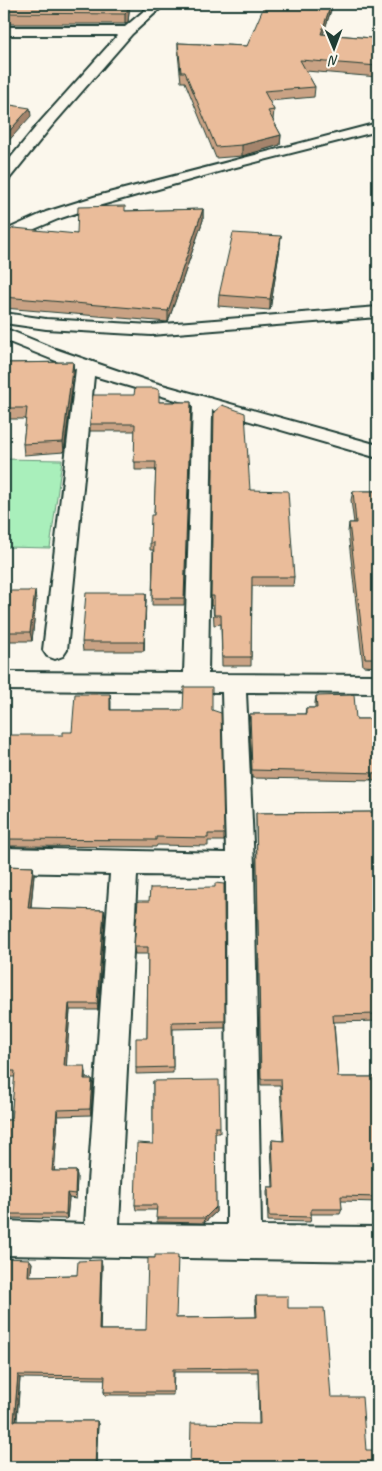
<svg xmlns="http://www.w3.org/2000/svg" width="382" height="1471" viewBox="0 0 382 1471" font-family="Caveat,sans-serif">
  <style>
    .green { fill: #a9efbb; stroke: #649678 }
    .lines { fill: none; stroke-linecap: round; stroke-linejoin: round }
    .street-casing { stroke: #1f3d34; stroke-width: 4 }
    .street { fill: #fbf7ec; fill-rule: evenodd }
    .wall { fill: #c9a284; stroke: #1f3d34 }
    .shaded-wall { fill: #a4846c; stroke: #1f3d34 }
    .building { fill: #eabc9a; stroke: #1f3d34 }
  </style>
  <rect width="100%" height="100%" fill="#fbf7ec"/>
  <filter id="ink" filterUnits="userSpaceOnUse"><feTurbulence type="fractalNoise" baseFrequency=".02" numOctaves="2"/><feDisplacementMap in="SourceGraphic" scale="10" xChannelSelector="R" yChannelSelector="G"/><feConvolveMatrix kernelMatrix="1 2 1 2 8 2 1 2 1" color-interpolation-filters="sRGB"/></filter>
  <g filter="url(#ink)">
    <polygon class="green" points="4,459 62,460 50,548 4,547"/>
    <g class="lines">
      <defs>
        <g id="street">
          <polygon points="152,4 165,4 132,34 50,128 9,179 4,181 4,166 40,122 118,35 4,35 4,27 125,27"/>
          <polygon points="378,123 378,131 232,168 91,208 58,219 4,242 4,231 46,212 97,196"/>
          <polygon points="378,307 378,317 151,335 46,329 4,323 4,313 46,319 151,325"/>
          <path d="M 4,328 L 55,349 L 148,381 L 378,445 L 378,458 L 212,410 L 208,674 L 378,675 L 378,693 L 246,692 L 254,865 L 261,1226 L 378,1227 L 378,1261 L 4,1255 L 4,1221 L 85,1224 L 110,874 L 4,872 L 4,848 L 226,853 L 222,692 L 4,690 L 4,672 L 184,673 L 193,405 L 94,376 L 67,650 L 63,656 L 55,659 L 47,656 L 43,650 L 76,369 L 4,340 ZM 137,875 L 226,876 L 227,1225 L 119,1224 Z"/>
        </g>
      </defs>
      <use href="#street" class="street-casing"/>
      <use href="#street" class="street"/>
    </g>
    <g class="wall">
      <polygon points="4,4 130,4 128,22 125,24 4,24"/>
      <polygon points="333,4 323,34 372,38 378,12 378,77 306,71 315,87 314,97 269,101 274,110 273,120 281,135 280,145 242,156 216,158 185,82 181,82 178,53 178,43 247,46"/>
      <polygon points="203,209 203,220 168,322 4,308 4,241 77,234 125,211"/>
      <polygon points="280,247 270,310 218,306 219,295"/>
      <polygon points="73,362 74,373 64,452 24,455 23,444 26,419 4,419 4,363"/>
      <polygon points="159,402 191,402 184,605 152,605 153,550 150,550 150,543 154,515 156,470 135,470 135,431 90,431 90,424"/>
      <polygon points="214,412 250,490 294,577 293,586 252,586 251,666 222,666 221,624 214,625 213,606 211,606"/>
      <polygon points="353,491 378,491 378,667 363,666 348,532 349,523 354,523 351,500"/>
      <polygon points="4,591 36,600 32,641 4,641"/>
      <polygon points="146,593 144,651 83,651 82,642"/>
      <polygon points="110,694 111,710 212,710 224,834 224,841 208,841 208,846 157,845 156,847 4,846 4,765 63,735 72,732"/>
      <polygon points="316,696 356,719 378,719 378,780 252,778 249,722 250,714 305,714 306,708 315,708 315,703"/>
      <polygon points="378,812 378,1021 334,1022 338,1077 378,1077 378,1202 341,1201 342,1209 340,1214 311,1214 311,1217 310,1222 268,1221 267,1192 268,1187 273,1187 271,1146 272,1140 283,1141 280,1085 261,1085 256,821 256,813"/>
      <polygon points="4,866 33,867 34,874 31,908 104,910 105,917 98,1010 70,1010 66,1066 86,1072 86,1079 92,1079 93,1085 91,1115 58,1116 54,1171 76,1171 77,1176 76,1199 69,1198 67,1219 4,1218 4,1120 11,1120 15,1077 4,1077"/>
      <polygon points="138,901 225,1021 225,1028 173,1029 173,1073 136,1074 136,1068 147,1038 148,954 135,954 134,947"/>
      <polygon points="153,1081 220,1127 220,1133 215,1133 216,1212 204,1223 157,1222 157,1210 136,1210 135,1205 153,1144"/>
      <polygon points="29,1259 32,1263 30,1276 77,1275 102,1265 100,1330 146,1330 177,1318 256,1317 255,1300 256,1296 288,1308 331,1397 366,1450 378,1467 259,1424 258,1372 174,1372 173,1395 105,1395 104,1392 105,1379 20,1378 17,1421 97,1421 98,1424 96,1467 4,1467"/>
    </g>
    <g class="shaded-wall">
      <polygon points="128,4 130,4 128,22 125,24 125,14"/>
      <polygon points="331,4 333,4 320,44 321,34"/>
      <polygon points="30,108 31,116 4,146 4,137"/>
      <polygon points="281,135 280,145 242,156 242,145"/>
      <polygon points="203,209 203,220 168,322 168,311"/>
      <polygon points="281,236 280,247 270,310 270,299"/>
      <polygon points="73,362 74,373 64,452 63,442"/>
      <polygon points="35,591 36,600 32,641 30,632"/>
      <polygon points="146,593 146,602 144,651 144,642"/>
      <polygon points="110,694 111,702 110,718"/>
      <polygon points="33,867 34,874 30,915 28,908"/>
      <polygon points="104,910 105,917 98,1010 97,1004"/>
      <polygon points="69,1004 70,1010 66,1072 64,1066"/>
      <polygon points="85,1066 86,1072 86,1085 84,1079"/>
      <polygon points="92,1079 93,1085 91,1115 90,1109"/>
      <polygon points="57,1110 58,1116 54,1176 52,1171"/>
      <polygon points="76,1171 77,1176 76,1199 75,1194"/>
      <polygon points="67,1193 69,1198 67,1219 66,1214"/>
      <polygon points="216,1207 216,1212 204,1223 205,1218"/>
      <polygon points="29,1259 32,1263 30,1280 28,1276"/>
      <polygon points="101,1260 102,1265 100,1334 99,1330"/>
      <polygon points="18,1375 20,1378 16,1423 14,1421"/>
      <polygon points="97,1421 98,1424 96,1467 95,1467"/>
    </g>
    <g class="building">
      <polygon points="4,4 128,4 127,12 125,14 4,13"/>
      <polygon points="265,4 331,4 321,34 372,38 378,12 378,66 300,60 315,87 264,91 274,110 268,111 281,135 242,145 216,147 185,72 181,72 178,43 247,46"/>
      <polygon points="4,104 30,108 4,137"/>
      <polygon points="125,206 125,211 203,209 168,311 4,297 4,241 10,230 14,228 77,234 78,207"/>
      <polygon points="233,233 281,236 270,299 219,295"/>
      <polygon points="73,362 63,442 23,444 27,408 4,408 4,363"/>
      <polygon points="135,388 154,388 159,390 159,402 191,402 184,598 152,598 154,543 150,543 151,515 154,515 156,462 134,462 135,424 90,424 93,395 134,395"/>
      <polygon points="222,405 245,413 250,490 288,491 294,577 252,577 251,657 222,657 221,615 214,615 214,596 211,596 214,412"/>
      <polygon points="353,491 378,491 378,658 365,658 349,523 356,523"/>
      <polygon points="4,591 35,591 30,632 4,632"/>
      <polygon points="86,593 146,593 144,642 82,642"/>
      <polygon points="184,687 212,687 212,710 221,713 224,834 208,834 208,838 156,837 156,840 4,839 4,765 7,735 63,735 63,732 72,732 75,694 110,694 110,710 183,710"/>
      <polygon points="354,695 356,719 378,719 378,773 252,770 250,714 306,714 306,708 317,708 316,696"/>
      <polygon points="378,812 378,1014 333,1015 338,1077 378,1077 378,1197 341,1196 342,1209 311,1209 311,1217 269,1216 268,1187 274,1187 272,1140 284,1141 281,1079 261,1079 256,813"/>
      <polygon points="4,866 33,867 28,908 104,910 97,1004 69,1004 64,1066 85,1066 84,1079 92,1079 90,1109 57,1110 52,1171 76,1171 75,1194 67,1193 66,1214 4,1214 4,1120 11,1120 15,1071 4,1071"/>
      <polygon points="215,883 224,884 225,1021 172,1022 173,1067 136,1068 136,1038 147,1038 148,947 134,947 138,901 149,901 150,888 215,887"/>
      <polygon points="219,1080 220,1127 215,1127 216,1207 205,1218 156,1218 157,1205 135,1205 137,1143 153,1144 153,1081"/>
      <polygon points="155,1255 178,1255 176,1318 257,1317 256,1296 288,1296 288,1308 324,1308 331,1397 362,1397 366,1450 378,1450 378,1467 190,1467 191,1423 260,1424 258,1368 173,1369 173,1392 104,1392 105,1376 18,1375 14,1421 97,1421 95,1467 4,1467 4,1258 29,1259 28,1276 77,1275 78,1261 101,1260 99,1330 146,1330 148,1258 155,1258"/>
    </g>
  </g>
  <rect width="382" height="1471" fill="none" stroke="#fbf7ec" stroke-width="20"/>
  <rect x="10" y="10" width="362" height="1451" fill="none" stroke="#1f3d34" stroke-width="2" filter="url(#ink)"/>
  <g transform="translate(334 48) rotate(179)" stroke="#fbf7ec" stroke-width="4" paint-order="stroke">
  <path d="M0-4L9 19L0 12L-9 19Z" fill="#1f3d34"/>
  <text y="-8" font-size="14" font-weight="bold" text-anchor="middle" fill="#1f3d34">N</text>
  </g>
</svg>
